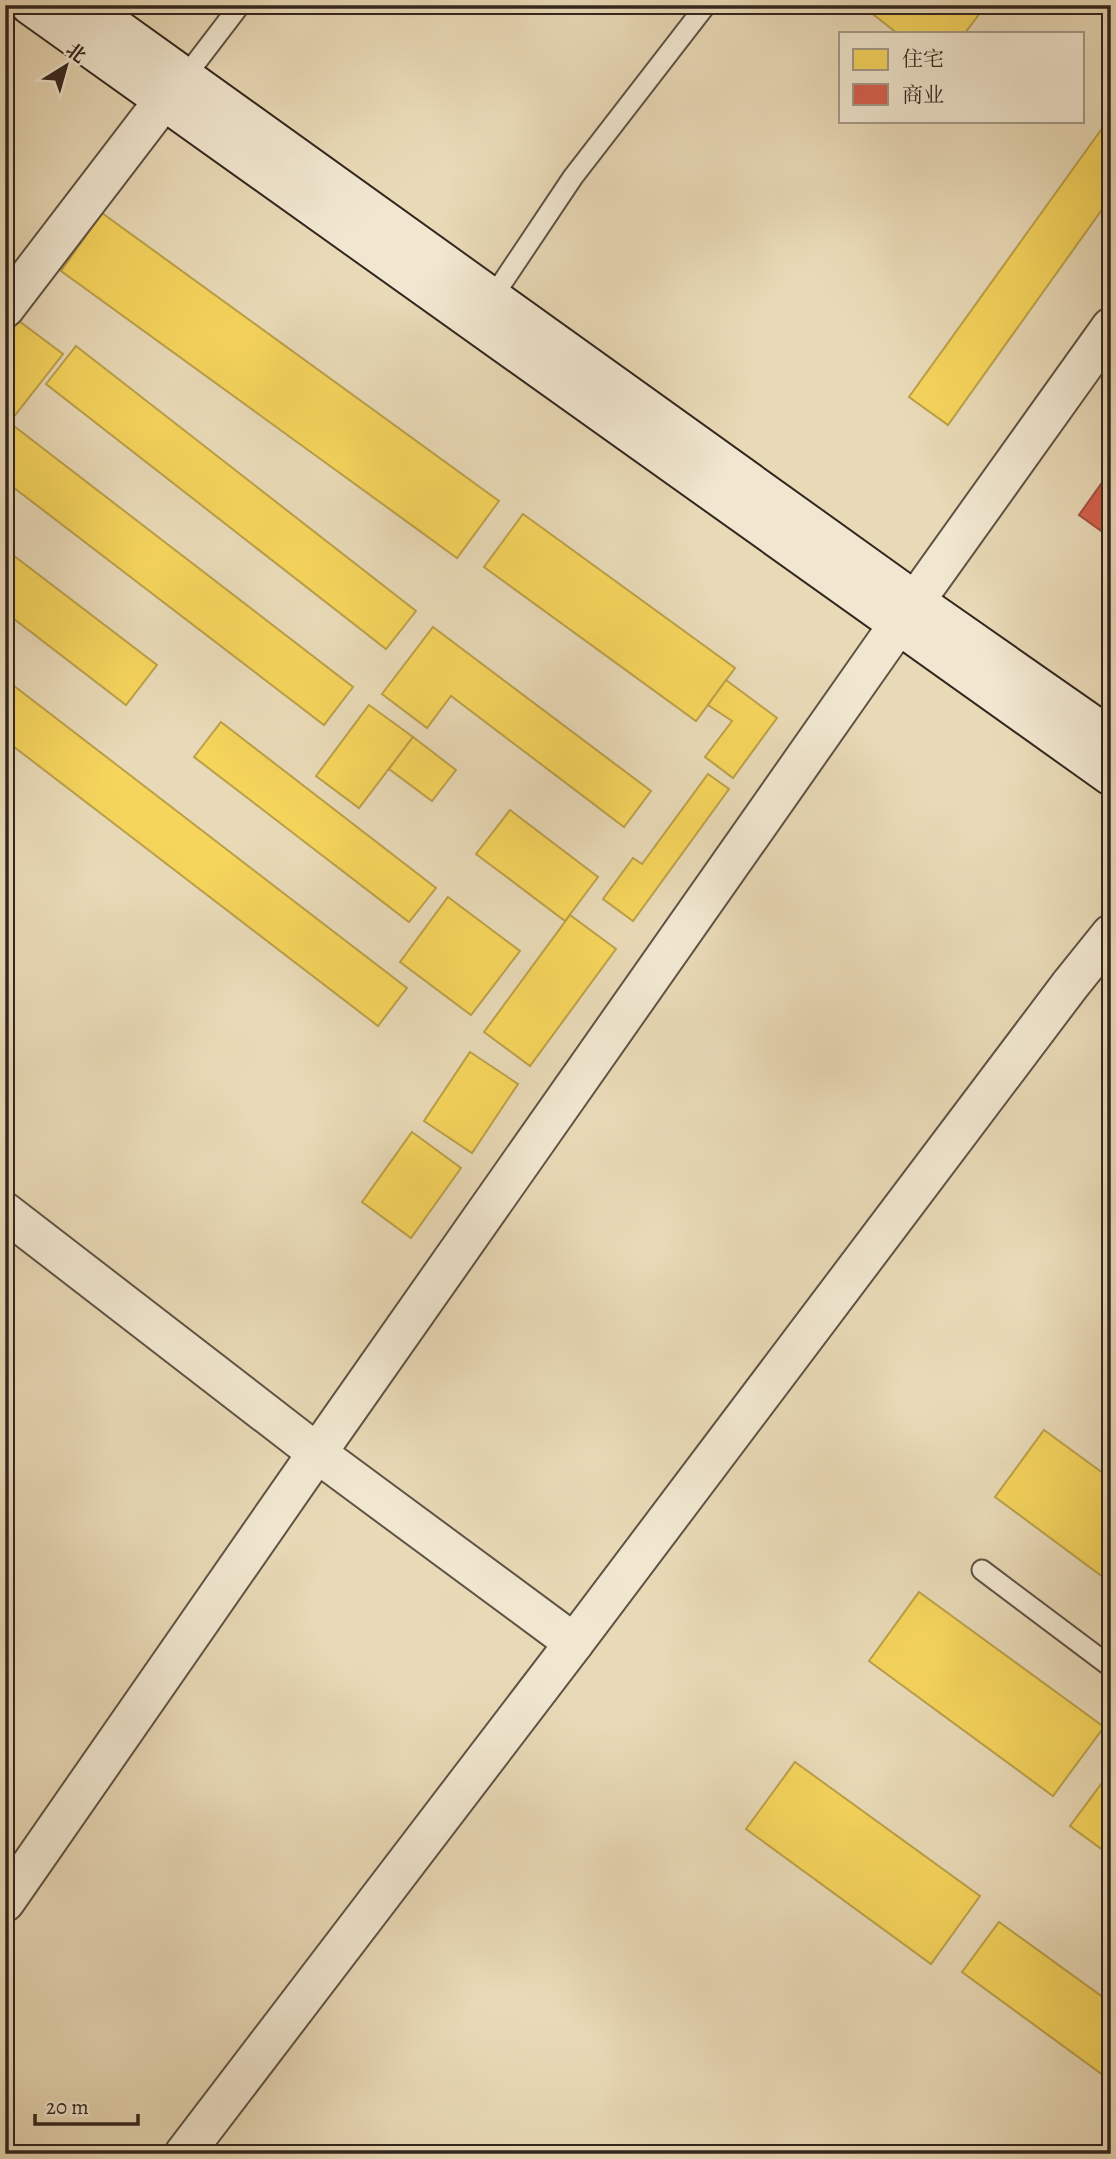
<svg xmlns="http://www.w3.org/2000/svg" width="1116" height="2159" viewBox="0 0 1116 2159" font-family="Alegreya,'Noto Serif SC',serif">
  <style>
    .homes { fill: #f6d55c; stroke: #bca049; stroke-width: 2 }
    .shops { fill: #d6604d; stroke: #a54f3f; stroke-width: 2 }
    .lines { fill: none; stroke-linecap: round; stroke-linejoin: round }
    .service-casing { stroke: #605344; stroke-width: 23 }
    .minor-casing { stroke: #605344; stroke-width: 42 }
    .tertiary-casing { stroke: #605344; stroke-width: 42 }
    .secondary-casing { stroke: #33261e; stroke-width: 42 }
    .service { stroke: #f1e7d0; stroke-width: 19 }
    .minor { stroke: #f1e7d0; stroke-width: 38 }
    .tertiary { stroke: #f1e7d0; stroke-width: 38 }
    .secondary { stroke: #f1e7d0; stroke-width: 38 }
  </style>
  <rect width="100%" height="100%" fill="#e9dab7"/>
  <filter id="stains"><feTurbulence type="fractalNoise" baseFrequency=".00286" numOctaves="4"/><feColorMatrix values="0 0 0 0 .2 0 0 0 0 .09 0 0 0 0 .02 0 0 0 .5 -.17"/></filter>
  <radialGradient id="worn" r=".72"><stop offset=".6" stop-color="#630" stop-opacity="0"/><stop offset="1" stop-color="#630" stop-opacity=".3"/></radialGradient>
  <g class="homes">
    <polygon points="861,5 970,5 980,13 965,33 897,33"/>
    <polygon points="1111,116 1111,197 948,425 909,397"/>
    <polygon points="102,213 499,501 457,558 61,271"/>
    <polygon points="19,321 63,354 5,428 5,338"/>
    <polygon points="76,346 416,611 386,649 46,384"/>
    <polygon points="10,423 353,687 324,725 5,481 5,428"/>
    <polygon points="523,514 735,668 696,721 484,567"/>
    <polygon points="5,549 157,665 126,705 5,612"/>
    <polygon points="433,627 651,791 624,827 451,696 427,728 382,694"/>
    <polygon points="5,679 407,988 378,1026 5,740"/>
    <polygon points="726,680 777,718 733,778 705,757 732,721 708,705"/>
    <polygon points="369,705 413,737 359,808 316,776"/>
    <polygon points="221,722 436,888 409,922 194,757"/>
    <polygon points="413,737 456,770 432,801 389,769"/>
    <polygon points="708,774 729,789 633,921 603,899 633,858 642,864"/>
    <polygon points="510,810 598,877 565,921 476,854"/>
    <polygon points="448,897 520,951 471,1015 400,962"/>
    <polygon points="570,915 616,949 530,1066 484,1032"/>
    <polygon points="470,1052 518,1084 472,1153 424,1121"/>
    <polygon points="412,1132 461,1168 411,1238 362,1202"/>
    <polygon points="1044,1430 1111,1479 1111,1583 995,1497"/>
    <polygon points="919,1592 1104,1727 1053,1796 869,1661"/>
    <polygon points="795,1762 980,1896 931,1964 746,1829"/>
    <polygon points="1107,1776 1111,1778 1111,1856 1070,1826"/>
    <polygon points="999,1922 1111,2003 1111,2081 962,1972"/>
  </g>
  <polygon class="shops" points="1111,470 1111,538 1079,515"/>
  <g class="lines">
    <defs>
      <g id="service">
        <polyline points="185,77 240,5"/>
        <polyline points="492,298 573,177 706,5"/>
        <polyline points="982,1570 1111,1667"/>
      </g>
      <g id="minor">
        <polyline points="5,308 164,100"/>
        <polyline points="898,625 1111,327"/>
        <polyline points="5,1212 317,1453 574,1643"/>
        <polyline points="184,2154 574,1643 1070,985 1111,934"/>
      </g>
      <polyline id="tertiary" points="5,1902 317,1453 898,625"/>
      <g id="secondary">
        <polyline points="30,5 1111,776"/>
        <polyline points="84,5 915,601 1111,738"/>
      </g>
    </defs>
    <use href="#service" class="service-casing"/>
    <use href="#minor" class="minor-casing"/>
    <use href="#tertiary" class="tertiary-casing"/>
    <use href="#secondary" class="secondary-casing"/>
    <use href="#service" class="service"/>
    <use href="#minor" class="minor"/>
    <use href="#tertiary" class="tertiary"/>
    <use href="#secondary" class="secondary"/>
  </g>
  <rect width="1116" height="2159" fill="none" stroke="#e9dab7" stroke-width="28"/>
  <rect x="7" y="7" width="1102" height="2145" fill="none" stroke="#33261e" stroke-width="3.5"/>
  <rect x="14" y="14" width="1088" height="2131" fill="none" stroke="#33261e" stroke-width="2"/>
  <rect x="839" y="32" width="245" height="91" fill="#f1e7d0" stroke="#a59a89" stroke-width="2"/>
  <rect x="853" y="49" width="35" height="21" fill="#f6d55c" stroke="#a59a89" stroke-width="2"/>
  <text x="902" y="66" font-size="21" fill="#33261e">住宅</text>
  <rect x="853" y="84" width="35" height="21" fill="#d6604d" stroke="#a59a89" stroke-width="2"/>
  <text x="902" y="102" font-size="21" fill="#33261e">商业</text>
  <g transform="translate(66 66) rotate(37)" stroke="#f1e7d0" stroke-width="5" paint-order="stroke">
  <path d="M0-5L12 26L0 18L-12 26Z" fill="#33261e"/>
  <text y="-10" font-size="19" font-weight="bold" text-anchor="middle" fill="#33261e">北</text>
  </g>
  <path d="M35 2114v10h103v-10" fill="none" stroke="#33261e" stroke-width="3.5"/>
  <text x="46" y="2114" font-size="21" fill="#33261e" stroke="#f1e7d0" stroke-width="5" paint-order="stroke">20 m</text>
  <rect width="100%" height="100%" filter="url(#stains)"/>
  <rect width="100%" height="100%" fill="url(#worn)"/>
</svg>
